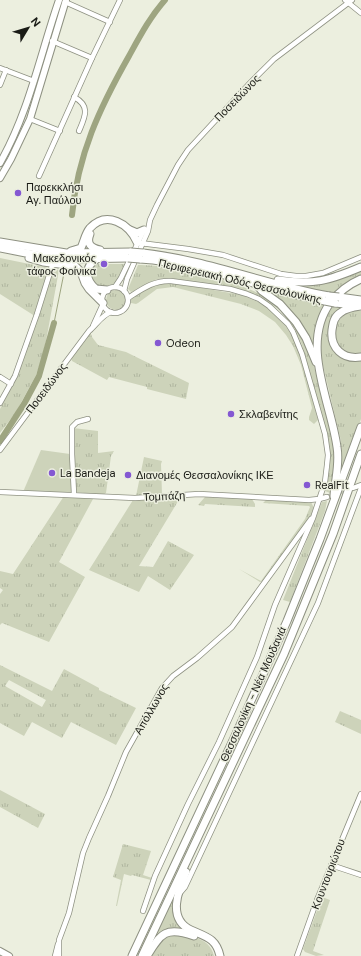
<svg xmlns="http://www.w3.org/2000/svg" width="361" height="956" viewBox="0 0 361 956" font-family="'DM Sans',sans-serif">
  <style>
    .grass { fill: url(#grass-tufts); fill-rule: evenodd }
    .pitch { fill: #cdd3ba }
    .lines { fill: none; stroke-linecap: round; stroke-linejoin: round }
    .stream { stroke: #9ea581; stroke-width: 1 }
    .river { stroke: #9ea581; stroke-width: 6 }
    .minor-tunnel { stroke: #cccfc1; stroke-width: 4.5; stroke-dasharray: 4.5 2; stroke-linecap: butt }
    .minor-casing { stroke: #8e9182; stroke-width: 6 }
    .major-casing { stroke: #8e9182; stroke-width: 8 }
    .highway-casing { stroke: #8e9182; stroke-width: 9 }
    .minor { stroke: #fff; stroke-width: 4.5 }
    .major { stroke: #fff; stroke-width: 6 }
    .highway { stroke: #fff; stroke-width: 7 }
    .highway-bridge-casing { stroke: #8e9182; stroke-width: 9; stroke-linecap: butt }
    .highway-bridge { stroke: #fff; stroke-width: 7 }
    .poi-dot { fill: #8458d2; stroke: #ecefdf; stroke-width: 1.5 }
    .labels { text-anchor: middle; stroke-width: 3; stroke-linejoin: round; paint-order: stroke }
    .street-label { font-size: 11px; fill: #1a1b16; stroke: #ecefdf }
    .poi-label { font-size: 11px; fill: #1a1b16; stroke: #ecefdf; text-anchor: start }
  </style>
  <defs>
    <pattern id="grass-tufts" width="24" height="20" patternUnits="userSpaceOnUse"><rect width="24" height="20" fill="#cdd3ba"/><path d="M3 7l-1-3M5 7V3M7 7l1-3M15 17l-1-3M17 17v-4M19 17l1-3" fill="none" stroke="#afb59f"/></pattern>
  </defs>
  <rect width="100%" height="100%" fill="#ecefdf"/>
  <g class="grass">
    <polygon points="0,258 59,270 46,341 41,361 36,375 16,412 0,433 0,409 16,379 38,318 0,294"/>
    <polygon points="98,264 126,264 118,282 103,288 97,286 91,277 91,268 94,265"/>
    <path d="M 138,265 C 170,264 250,283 275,303 C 282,309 293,322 299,330 C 312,348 316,375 321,396 C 327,417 336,438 336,461 C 336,470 333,481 331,491 L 330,493 L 325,491 L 330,465 L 329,443 L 302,345 L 295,329 L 281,311 L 260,297 L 170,278 L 157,279 L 134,291 L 131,292 L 128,289 Z"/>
    <polygon points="361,270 361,275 341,286 334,293 302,287 320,284"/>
    <polygon points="168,282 242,295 265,305 284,322 296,340 318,420 314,424 309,420 309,417 312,408 301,365 293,346 286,335 275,322 259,311 241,304 173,287 157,289 138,303 136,304 131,303 131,298 151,285"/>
    <circle cx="116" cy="300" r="10"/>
    <path d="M 268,291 L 325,305 C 317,318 314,333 314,348 Z"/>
    <path d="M 332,307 L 346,308 L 340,311 L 331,344 C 341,356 345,362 361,361 L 361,419 L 344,468 L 342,469 L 341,441 L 320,353 L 321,336 L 325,320 Z"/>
    <path d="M 355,311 L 361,311 L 361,355 C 358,355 354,355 351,355 C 329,352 328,315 355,311 Z"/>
    <polygon points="90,331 92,337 98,345 126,352 189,383 186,399 147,389 147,387 109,377 107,380 72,361 71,358"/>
    <polygon points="73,428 98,431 98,453 114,451 111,456 106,493 103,495 76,492 73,452"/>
    <polygon points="144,457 162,461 161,464 162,494 136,496"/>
    <polygon points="64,496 93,499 59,562 85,577 49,642 2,623 0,625 0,594 3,590 0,588 0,571 13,574"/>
    <polygon points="205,497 252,499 255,504 255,507 205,504 204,506 198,505"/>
    <polygon points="180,498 139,566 153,567 168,541 194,555 170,590 148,576 139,592 89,570 133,500"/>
    <polygon points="266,500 311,502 314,508 312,514 264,581 260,582 239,569 261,581 305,519 310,507 309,506 263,503"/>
    <polygon points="327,501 325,511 290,602 283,600 322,502"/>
    <path d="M 0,665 L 52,691 L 64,669 L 99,688 L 99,690 L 136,708 L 116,745 L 71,722 L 62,738 L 32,722 L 24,736 L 0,723 ZM 9,680 L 46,700 L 42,707 L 5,686 Z"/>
    <polygon points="340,711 361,720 361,734 335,722"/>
    <polygon points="0,790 45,814 38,828 0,807"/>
    <polygon points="123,844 151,851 143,875 152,878 151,880 132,875 131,876 124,874 117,906 116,906 121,880 113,877"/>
    <polygon points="179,885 175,901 187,930 175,930 150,948"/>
    <polygon points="322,897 330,900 313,951 324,955 316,956 305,952 303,949"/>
    <path d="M 167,935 C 185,935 209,935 214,956 L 148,956 Z"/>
  </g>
  <polygon class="pitch" points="41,450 70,454 73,492 23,492"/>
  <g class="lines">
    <polyline class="stream" points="54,323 65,268"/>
    <g class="river">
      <path d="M 72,215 C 78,154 99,109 129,56 C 140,36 150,17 165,0"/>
      <polyline points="0,441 24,404 39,376 54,323"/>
    </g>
    <polyline class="minor-tunnel" points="327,497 349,489"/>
    <defs>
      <g id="minor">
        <polyline points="345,0 361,13"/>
        <polyline points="65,2 110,22"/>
        <polyline points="52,41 92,58"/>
        <polyline points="0,68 34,81"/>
        <polyline points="0,85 6,70"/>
        <path d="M 74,97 C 91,106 85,117 79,131"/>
        <polyline points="30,119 60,131"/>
        <polyline points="39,176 92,58 120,0"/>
        <polyline points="140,243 188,249 223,255 281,274 296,276 306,276 323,273 361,257"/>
        <polyline points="115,287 121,278 144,230"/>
        <circle cx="115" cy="300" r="13"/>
        <polyline points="124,291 127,279 148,231 150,220 157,205 178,165 188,150 250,83 274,59 352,0"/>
        <path d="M 128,298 C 142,289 154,280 171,281 L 230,289 L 247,294 L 259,299 L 269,306 L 288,324 L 293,332 L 302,354 L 325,434 L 328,455 L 327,465 L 325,482 L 313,518 L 275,605 L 257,657 L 219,742 L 188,804 L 155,876 L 143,911"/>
        <polyline points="93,326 103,304"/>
        <polyline points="0,377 11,384"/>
        <polyline points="0,403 15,376 37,314 52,266"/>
        <path d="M 0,450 L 89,331 C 96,325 102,315 111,312"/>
        <polyline points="353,488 361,485"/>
        <polyline points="0,492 135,498 199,494 309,500 319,499 327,497"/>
        <polyline points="74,494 72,454 72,427 77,422 88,419"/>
        <polyline points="331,865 361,875"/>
        <polyline points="179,894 185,887 318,603 361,488"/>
        <polyline points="55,956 58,944"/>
        <polyline points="59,956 59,940 69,913 83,853 89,838 108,796 126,752 162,688 173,676 197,658 232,627 311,519"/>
        <polyline points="297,956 317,900 361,794"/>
      </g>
      <g id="major">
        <path d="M 0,163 C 29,112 40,55 59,0"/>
        <polyline points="0,178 11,159 30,119 66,0"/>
        <polyline points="0,951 9,956"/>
      </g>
      <g id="highway">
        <polyline points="130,230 137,233 144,230"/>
        <path d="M 90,234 C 86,244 91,248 100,250"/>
        <polyline points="0,242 66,253 131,252"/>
        <polyline points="0,248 31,254 69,259 128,258"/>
        <path d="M 71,251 L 81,248 C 84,242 85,234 90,228 C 107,210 129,224 137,242"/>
        <path d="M 143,253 C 207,260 266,285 329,296"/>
        <polyline points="29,258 43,262 75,266 81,272 85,283 89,289 103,303"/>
        <path d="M 97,259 C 84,266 85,280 96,289 L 107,290"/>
        <path d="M 140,259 C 204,263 263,290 325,301"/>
        <path d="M 278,280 C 314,285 328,281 361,267"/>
        <polyline points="256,284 262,291 280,304 296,322 306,338 316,362"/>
        <polyline points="339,297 361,300"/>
        <polyline points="335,303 355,305"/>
        <path d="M 361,306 C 353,307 346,308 340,313 C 334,317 333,323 332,330 C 330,348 343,360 361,357"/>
        <path d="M 334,496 C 335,479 340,464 337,447 C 331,402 300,345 330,303 C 338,293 349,284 361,279"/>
        <path d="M 186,872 C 178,891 167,919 191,930 C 206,937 216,938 220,956"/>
        <polyline points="132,956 236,734 287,621 320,539 361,427"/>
        <polyline points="142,956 284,654 333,534 361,454"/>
        <path d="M 147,956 C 161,933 166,926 194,936"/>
      </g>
    </defs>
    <use href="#minor" class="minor-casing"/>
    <use href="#major" class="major-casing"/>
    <use href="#highway" class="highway-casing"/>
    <use href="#minor" class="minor"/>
    <use href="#major" class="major"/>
    <use href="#highway" class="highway"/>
    <defs>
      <g id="highway-bridge">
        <polyline points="131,252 143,253"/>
        <polyline points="128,258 140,259"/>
        <polyline points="329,296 339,297"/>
        <polyline points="325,301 335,303"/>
      </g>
    </defs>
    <use href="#highway-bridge" class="highway-bridge-casing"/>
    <use href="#highway-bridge" class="highway-bridge"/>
  </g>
  <g class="poi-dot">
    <circle cx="18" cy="193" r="4"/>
    <circle cx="104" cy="264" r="4"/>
    <circle cx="158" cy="343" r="4"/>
    <circle cx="231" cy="414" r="4"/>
    <circle cx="52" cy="473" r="4"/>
    <circle cx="128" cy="475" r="4"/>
    <circle cx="307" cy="485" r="4"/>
  </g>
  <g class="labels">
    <g class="street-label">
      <text transform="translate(237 98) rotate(-46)" y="4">Ποσειδώνος</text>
      <text transform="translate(240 281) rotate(13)" y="4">Περιφερειακή Οδός Θεσσαλονίκης</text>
      <text transform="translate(46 388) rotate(-53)" y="4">Ποσειδώνος</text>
      <text transform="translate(164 496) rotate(-3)" y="4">Τομπάζη</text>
      <text transform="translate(253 694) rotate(-66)" y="4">Θεσσαλονίκη - Νέα Μουδανιά</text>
      <text transform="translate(151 709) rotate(-60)" y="4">Απόλλωνος</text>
      <text transform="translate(328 874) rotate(-69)" y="4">Κουντουριώτου</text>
    </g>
    <g class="poi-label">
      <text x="26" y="191">Παρεκκλήσι<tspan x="26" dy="13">Αγ. Παύλου</tspan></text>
      <text x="96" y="262" text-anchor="end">Μακεδονικός<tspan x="96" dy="13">τάφος Φοίνικα</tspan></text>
      <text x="166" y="347">Odeon</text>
      <text x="239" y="418">Σκλαβενίτης</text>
      <text x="60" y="477">La Bandeja</text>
      <text x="136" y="479">Διανομές Θεσσαλονίκης ΙΚΕ</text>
      <text x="315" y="489">RealFit</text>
    </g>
  </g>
  <g transform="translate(28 28) rotate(52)" stroke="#ecefdf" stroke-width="3" paint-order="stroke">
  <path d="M0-3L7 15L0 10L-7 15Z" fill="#1a1b16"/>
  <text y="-6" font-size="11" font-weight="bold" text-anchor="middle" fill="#1a1b16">N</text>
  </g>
</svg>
